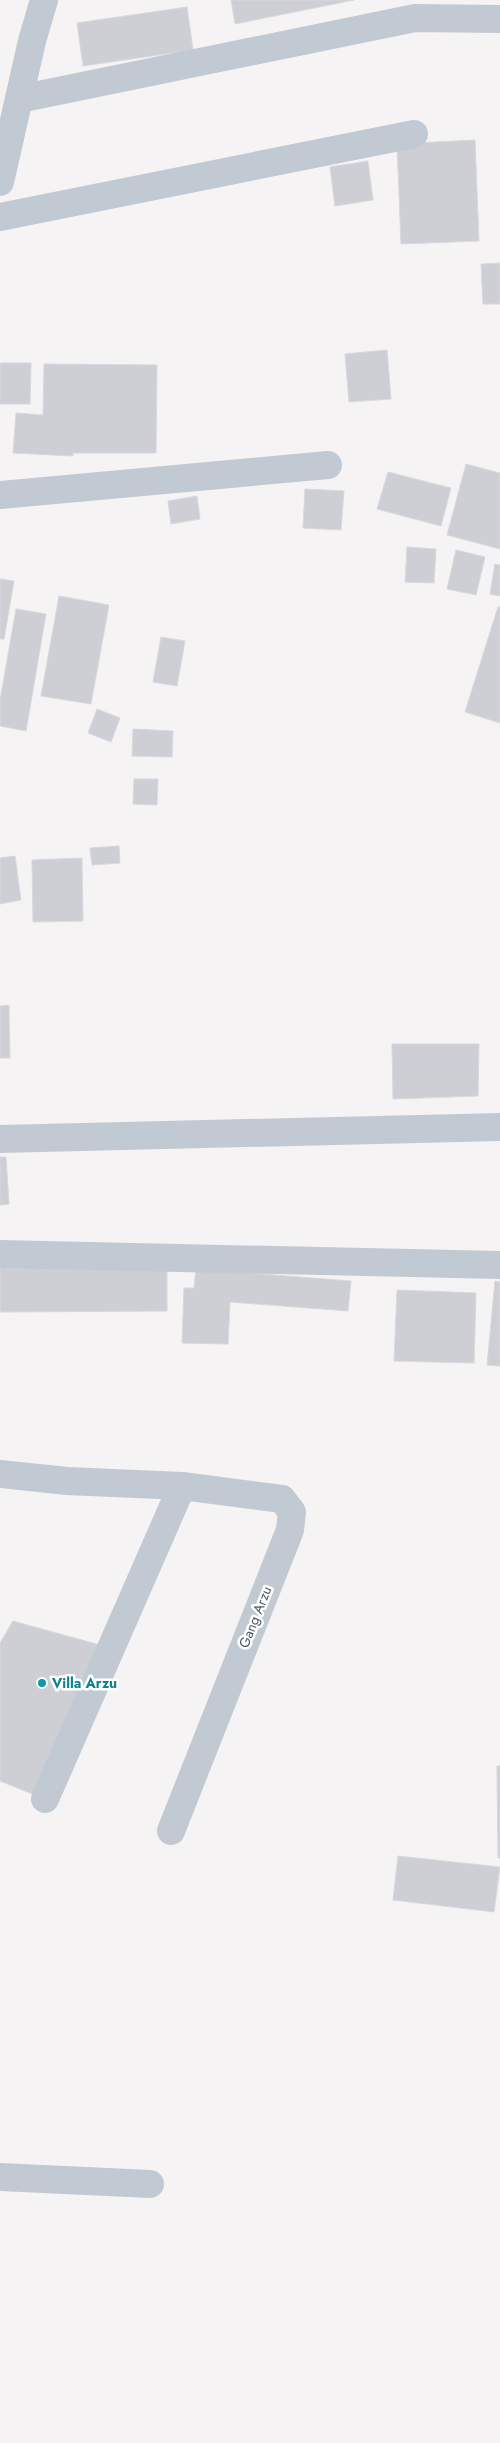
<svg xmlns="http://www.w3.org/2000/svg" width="500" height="2443" viewBox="0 0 500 2443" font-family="Jost,sans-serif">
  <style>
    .building { fill: #cdcfd5; stroke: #d7d9de }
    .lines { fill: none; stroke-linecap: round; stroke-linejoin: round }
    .minor { stroke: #c1cad2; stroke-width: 28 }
    .culture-dot { fill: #0f9aa8; stroke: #fff; stroke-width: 2 }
    .labels { text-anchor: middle; stroke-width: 5; stroke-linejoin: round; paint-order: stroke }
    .street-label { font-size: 14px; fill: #4a5661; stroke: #fff }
    .culture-label { font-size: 14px; font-weight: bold; fill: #0d838f; stroke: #fff; text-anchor: start }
  </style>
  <rect width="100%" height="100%" fill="#f5f3f3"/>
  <g class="building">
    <polygon points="231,0 354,0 235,24"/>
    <polygon points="187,7 193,50 83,66 77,23"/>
    <polygon points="475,140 479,241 401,244 397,144"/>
    <polygon points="368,161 373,200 335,206 330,167"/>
    <polygon points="500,263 500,304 483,304 481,264"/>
    <polygon points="387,350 391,399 349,402 345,354"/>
    <polygon points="0,363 31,363 30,404 0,404"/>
    <polygon points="44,364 157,365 156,453 73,453 73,456 13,453 16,413 43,415"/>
    <polygon points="466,464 500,473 500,549 447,535"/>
    <polygon points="388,472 451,488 441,526 377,509"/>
    <polygon points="305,489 344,491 341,530 303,528"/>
    <polygon points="197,496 200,519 171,524 168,501"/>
    <polygon points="407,547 436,549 434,583 405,582"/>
    <polygon points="456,550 485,557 476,595 447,589"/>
    <polygon points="495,564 500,565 500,596 490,594"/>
    <polygon points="0,579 14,581 4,639 0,639"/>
    <polygon points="59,596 109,605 91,704 41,696"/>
    <polygon points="498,607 500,607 500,723 465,712"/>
    <polygon points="16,609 46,614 26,731 0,726 0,700"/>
    <polygon points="161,637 185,641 177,686 153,682"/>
    <polygon points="97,709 120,718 111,742 88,733"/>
    <polygon points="133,729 173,731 172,757 132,756"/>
    <polygon points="134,779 158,779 157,805 133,804"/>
    <polygon points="119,846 120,863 92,865 90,848"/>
    <polygon points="15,856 21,900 0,904 0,858"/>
    <polygon points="82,858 83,921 33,922 32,860"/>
    <polygon points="9,1005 10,1058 0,1058 0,1006"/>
    <polygon points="392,1044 479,1044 478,1096 393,1099"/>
    <polygon points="0,1157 6,1157 9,1204 0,1205"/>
    <polygon points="167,1263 167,1311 0,1312 0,1265"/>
    <polygon points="196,1269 351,1281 348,1311 230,1302 228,1344 182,1343 184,1288 194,1288"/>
    <polygon points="495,1281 500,1282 500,1366 487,1365"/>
    <polygon points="397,1290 476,1293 474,1363 394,1361"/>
    <polygon points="13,1621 100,1645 45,1799 0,1781 0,1643"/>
    <polygon points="497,1766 500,1766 500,1858 498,1858"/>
    <polygon points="398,1856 500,1867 494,1912 393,1900"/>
  </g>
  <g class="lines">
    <g class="minor">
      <polyline points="19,99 415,18 500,19"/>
      <polyline points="0,182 32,41 44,0"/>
      <polyline points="0,217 414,134"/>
      <polyline points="0,495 328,465"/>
      <polyline points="0,1139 500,1127"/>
      <polyline points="0,1254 500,1265"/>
      <polyline points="0,1474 67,1481 182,1486 282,1499 292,1512 290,1530 171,1831"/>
      <polyline points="45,1799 182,1486"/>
      <polyline points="0,2177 150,2184"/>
    </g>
  </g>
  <circle class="culture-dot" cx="42" cy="1683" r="5"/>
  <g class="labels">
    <g class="street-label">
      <text transform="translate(255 1617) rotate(-68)" y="5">Gang Arzu</text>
    </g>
    <g class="culture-label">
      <text x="52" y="1688">Villa Arzu</text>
    </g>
  </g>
</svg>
